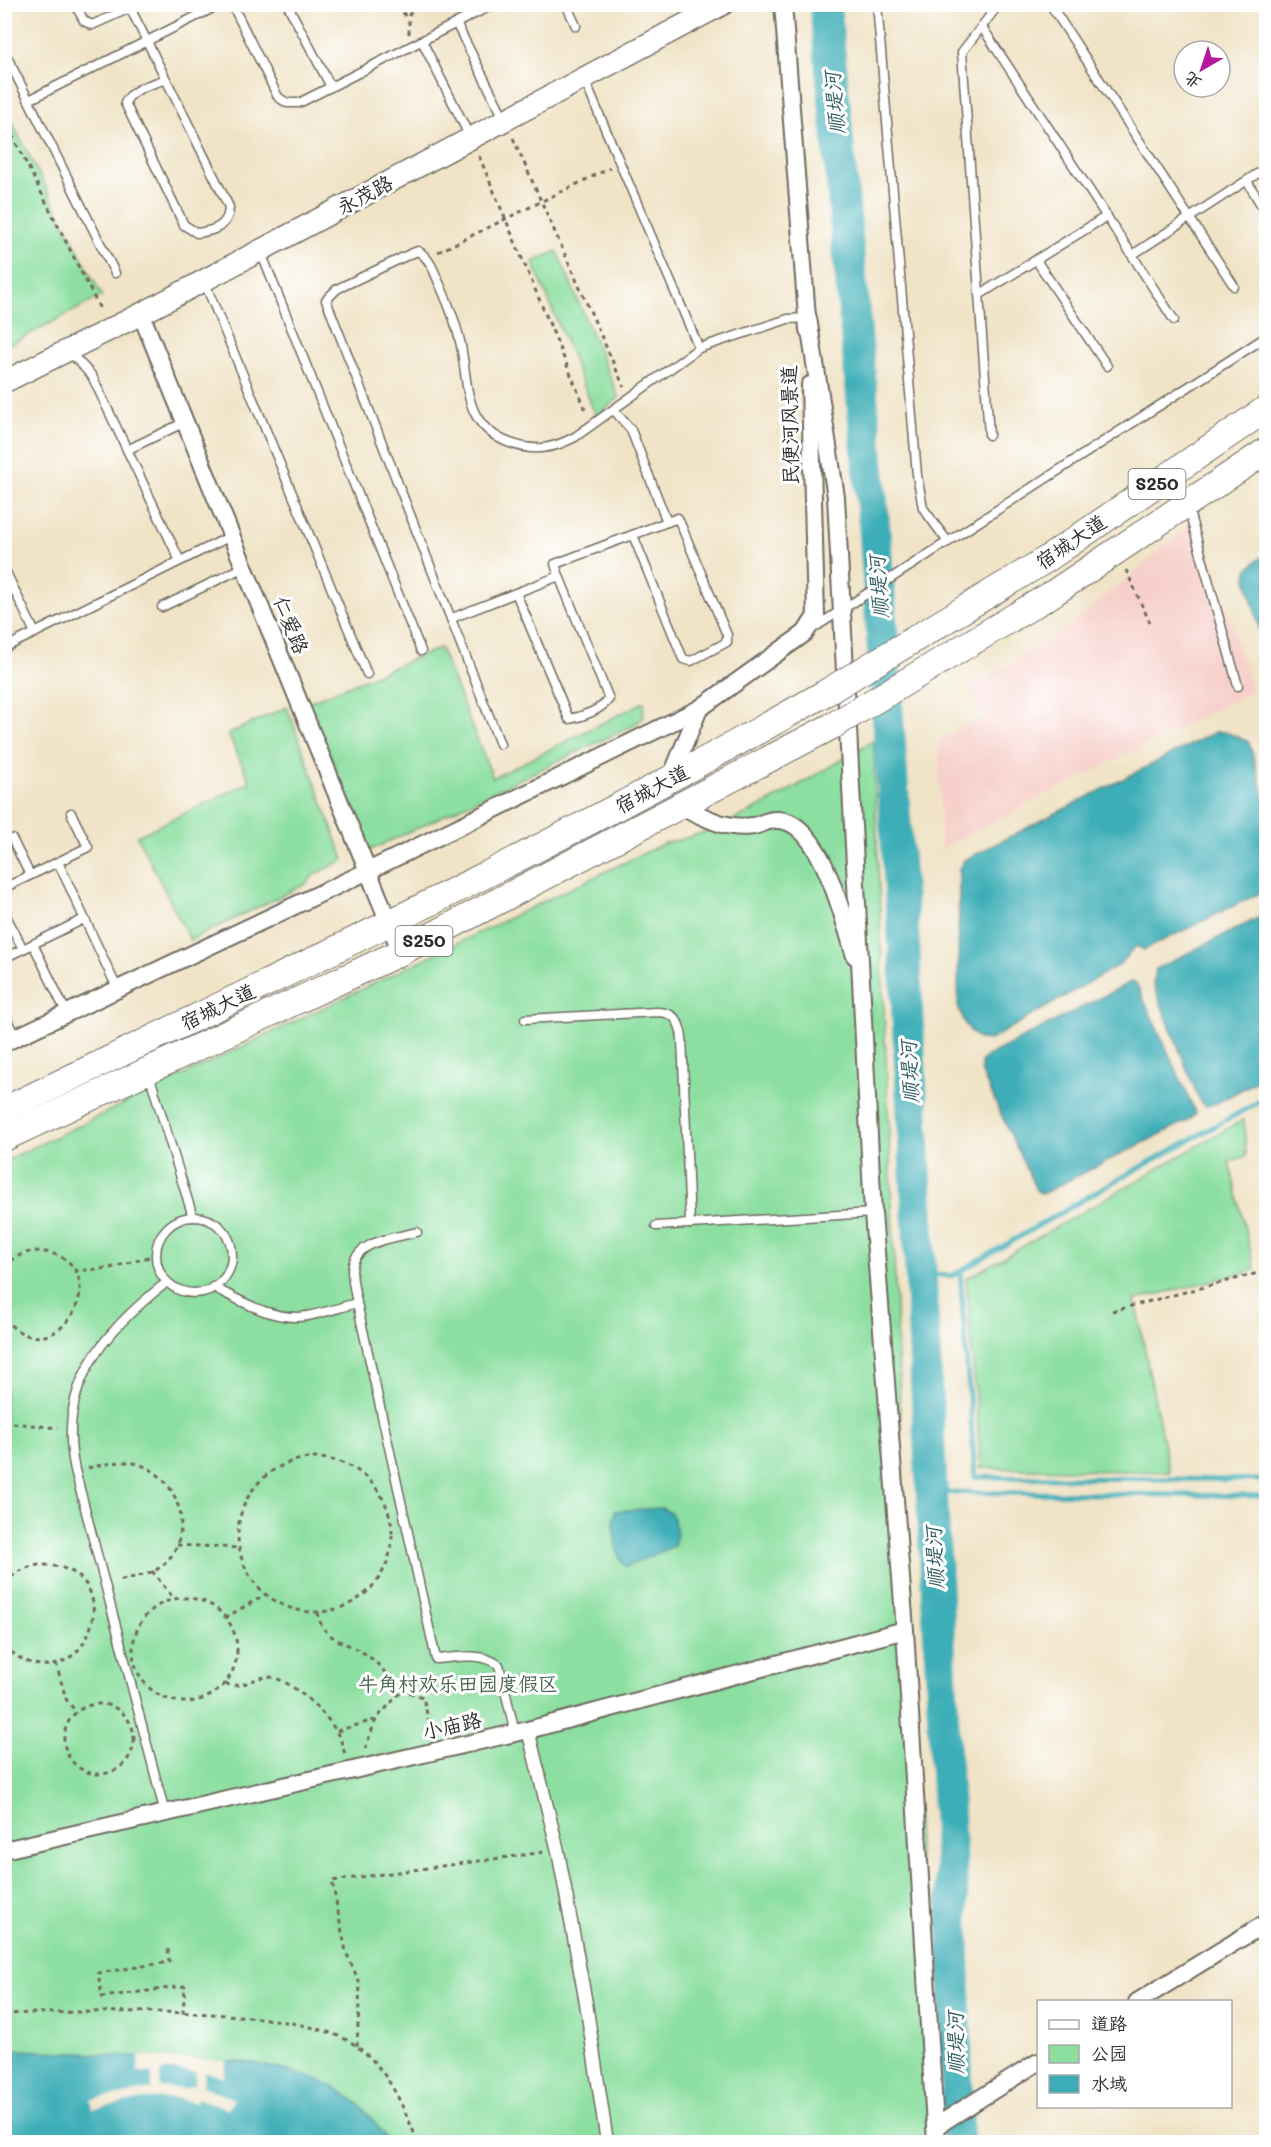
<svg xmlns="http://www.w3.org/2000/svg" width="1271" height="2147" viewBox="0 0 1271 2147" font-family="Mali,'LXGW WenKai TC',sans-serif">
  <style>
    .built { fill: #f7d0cb }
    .green { fill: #8cdfa0; stroke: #5c8566; stroke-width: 1.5 }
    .water { fill: #3daeb7; stroke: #346c71; stroke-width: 1.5 }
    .pier { fill: #f0e3c6; fill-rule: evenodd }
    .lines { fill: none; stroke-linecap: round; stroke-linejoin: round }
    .stream { stroke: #3daeb7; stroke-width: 5 }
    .river { stroke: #3daeb7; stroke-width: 32 }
    .service-casing { stroke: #706b61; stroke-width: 11 }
    .pedestrian-casing { stroke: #706b61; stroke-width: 15 }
    .minor-casing { stroke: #706b61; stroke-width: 20 }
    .tertiary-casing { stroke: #706b61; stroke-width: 24 }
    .primary-casing { stroke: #706b61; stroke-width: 28 }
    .path { stroke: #706b61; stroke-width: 3; stroke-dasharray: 4.5 4.5; stroke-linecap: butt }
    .service { stroke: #fff; stroke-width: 8 }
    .pedestrian { stroke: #fff; stroke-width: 12 }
    .minor { stroke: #fff; stroke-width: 16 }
    .tertiary { stroke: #fff; stroke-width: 21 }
    .primary { stroke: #fff; stroke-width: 26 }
    .primary-bridge-casing { stroke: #706b61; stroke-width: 28; stroke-linecap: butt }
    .primary-bridge { stroke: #fff; stroke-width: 26 }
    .labels { text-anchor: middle; stroke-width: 6; stroke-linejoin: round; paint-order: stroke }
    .shield { fill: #fff; stroke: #6b6b6b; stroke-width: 1.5 }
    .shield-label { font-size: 18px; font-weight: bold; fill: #2b2b2b }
    .street-label { font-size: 20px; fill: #2b2b2b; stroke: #fff }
    .park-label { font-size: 20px; fill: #48614e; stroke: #fff }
    .water-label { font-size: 21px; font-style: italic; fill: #325f63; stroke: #fff }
  </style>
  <rect width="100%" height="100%" fill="#fff"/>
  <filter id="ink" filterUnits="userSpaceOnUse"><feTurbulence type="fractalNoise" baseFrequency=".0167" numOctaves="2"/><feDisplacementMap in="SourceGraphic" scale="12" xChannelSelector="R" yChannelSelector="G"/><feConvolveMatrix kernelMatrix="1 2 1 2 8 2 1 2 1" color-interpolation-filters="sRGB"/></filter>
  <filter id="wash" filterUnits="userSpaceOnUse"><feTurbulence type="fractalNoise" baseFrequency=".008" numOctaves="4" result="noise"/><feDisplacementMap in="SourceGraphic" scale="24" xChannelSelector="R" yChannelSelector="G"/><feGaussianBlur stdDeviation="1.35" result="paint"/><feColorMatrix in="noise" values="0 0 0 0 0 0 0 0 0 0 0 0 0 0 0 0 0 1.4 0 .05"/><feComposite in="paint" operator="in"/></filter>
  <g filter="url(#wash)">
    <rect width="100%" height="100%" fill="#f0e3c6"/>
    <polygon class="built" points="1201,524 1252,691 941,848 939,740 984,718 970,688 1062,632 1186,529"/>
    <g class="green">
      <polygon points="4,107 102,296 5,347 4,347"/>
      <polygon points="557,251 619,398 596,416 533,262"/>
      <polygon points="440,648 493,778 644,702 643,718 632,726 369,851 309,702"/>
      <polygon points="287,707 344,860 314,875 306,884 190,940 137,836 250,782 228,734"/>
      <path d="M 873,741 L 930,2142 L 5,2142 L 5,1161 L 665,843 C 733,831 812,776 873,741 Z"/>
      <polygon points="1244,1119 1246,1156 1229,1162 1255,1270 1135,1300 1169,1472 981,1468 966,1279"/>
    </g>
    <g class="water">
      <polygon points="1266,553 1266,655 1246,577 1248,569"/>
      <polygon points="1215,732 1226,732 1249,742 1266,802 1266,890 1144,950 1136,946 1119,965 990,1040 978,1039 965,1024 958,1006 959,869 964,860"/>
      <polygon points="1266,914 1266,1076 1217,1103 1206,1106 1200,1102 1153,984 1156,969"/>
      <polygon points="1133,981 1137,985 1196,1113 1189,1120 1042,1194 1036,1190 1032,1181 981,1071 981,1062 987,1056"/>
      <path d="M 662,1508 L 672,1514 L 677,1534 L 674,1546 L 626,1567 C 614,1557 613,1525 615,1511 Z"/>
      <path d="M 5,2049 L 253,2063 C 316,2077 354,2083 388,2142 L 5,2142 Z"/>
    </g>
    <path class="pier" d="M 139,2056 L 226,2061 L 224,2077 L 205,2072 L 203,2086 L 233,2099 L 228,2109 L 197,2098 L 196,2103 L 178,2098 L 144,2099 L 93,2109 L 91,2100 L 152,2089 L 152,2073 L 138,2072 ZM 176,2070 L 196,2072 L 195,2085 L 184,2089 L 160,2087 L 160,2071 Z"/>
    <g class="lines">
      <g class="stream">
        <polyline points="960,1271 975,1477 1266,1480"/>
        <polyline points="921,1273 952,1276 1101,1189 1266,1098"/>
        <polyline points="932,1492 1266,1496"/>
      </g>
      <polyline class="river" points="825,4 875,535 904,946 953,1911 958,2142"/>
    </g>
  </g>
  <g filter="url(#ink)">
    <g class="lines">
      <defs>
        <g id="service">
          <polyline points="75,4 84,21 92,25 130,8"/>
          <path d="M 128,4 C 163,72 196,140 229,207 C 229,226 214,231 197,233 L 184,225 L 125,103 C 132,88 151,85 166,79"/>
          <polyline points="232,4 278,97 287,103 299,103 494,4"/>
          <polyline points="287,4 331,87"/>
          <polyline points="566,4 576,26"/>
          <polyline points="877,4 917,475 923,508 948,542"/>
          <polyline points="1050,4 1234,286"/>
          <polyline points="456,23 505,120"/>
          <polyline points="982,27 1132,255 1266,168"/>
          <polyline points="422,41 470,137"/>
          <polyline points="4,51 115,273"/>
          <polyline points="584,79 699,348"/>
          <polyline points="29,100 221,4"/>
          <polyline points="1247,181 1266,213"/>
          <polyline points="260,250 421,651"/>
          <polyline points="1132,255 1174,320"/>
          <polyline points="1036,260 1107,366"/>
          <polyline points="204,281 367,674"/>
          <polyline points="979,295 1107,216"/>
          <polyline points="69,351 92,376 180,561"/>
          <polyline points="989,435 962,52 999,4"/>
          <polyline points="127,450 185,422"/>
          <polyline points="1188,508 1238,686"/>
          <polyline points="633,535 683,659 691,661 727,642 727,635 678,518 667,522"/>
          <polyline points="4,568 35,633"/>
          <path d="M 516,593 L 569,719 C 582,717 601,710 609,699 L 559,576"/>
          <polyline points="162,607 244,567"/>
          <polyline points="452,618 559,576 555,564 667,522 631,430 614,410"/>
          <polyline points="812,629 1266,337"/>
          <polyline points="4,648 231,536"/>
          <path d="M 500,744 L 326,300 L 337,289 L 410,254 L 418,251 C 431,259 434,272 440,285 C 449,305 457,325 461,346 C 469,387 463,425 510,443 C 535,452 552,449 575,437 L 699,348 L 788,319 L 808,318"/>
          <polyline points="12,839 30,875"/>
          <polyline points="58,862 88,847 71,813"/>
          <polyline points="4,888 58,862 118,990"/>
          <polyline points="4,912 23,949 84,919"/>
          <polyline points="33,944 67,1014"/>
          <polyline points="4,958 23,949"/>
          <polyline points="4,1014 16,1038"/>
          <path d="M 525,1019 L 657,1012 C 675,1012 680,1022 682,1038 L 690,1224"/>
          <polyline points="149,1074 193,1217"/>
          <circle cx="194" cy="1255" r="38"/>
          <polyline points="656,1226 873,1213"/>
          <path d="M 417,1232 C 395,1238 354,1240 352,1270 C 352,1280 355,1292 357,1303 L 436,1659 C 459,1657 479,1652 499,1665 L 515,1733"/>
          <path d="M 213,1287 C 241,1301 275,1322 307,1316 C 324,1313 341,1307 357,1303"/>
          <path d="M 165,1813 L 75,1470 C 56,1385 104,1331 167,1282"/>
        </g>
        <polyline id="pedestrian" points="528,1730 558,1851 586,2003 607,2142"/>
        <g id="minor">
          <polyline points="783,4 808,330"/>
          <polyline points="141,314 401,952"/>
          <polyline points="808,318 836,497 873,1213 905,1630 936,2142"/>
          <polyline points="669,782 699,709 805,633 816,616 810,385"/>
          <path d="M 683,807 C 706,818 726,830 753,826 C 760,825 767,820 775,820 C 821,816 844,923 855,956"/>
          <polyline points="4,1043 368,871 699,709"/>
          <polyline points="4,1850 528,1730 905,1630"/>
          <polyline points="1137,2002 1266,1923"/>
          <polyline points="935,2127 1038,2062"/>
        </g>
        <polyline id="tertiary" points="4,382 141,314 723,4"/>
        <g id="primary">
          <polyline points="1047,559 1266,409"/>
          <polyline points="1052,594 1266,451"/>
          <path d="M 4,1110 C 281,976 560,845 827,692"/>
          <polyline points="4,1138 401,952 834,725"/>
        </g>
      </defs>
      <use href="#service" class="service-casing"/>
      <use href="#pedestrian" class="pedestrian-casing"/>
      <use href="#minor" class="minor-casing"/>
      <use href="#tertiary" class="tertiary-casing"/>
      <use href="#primary" class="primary-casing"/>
      <g class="path">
        <polyline points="399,4 407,20"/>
        <polyline points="450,4 457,9"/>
        <polyline points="409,34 409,15 416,4"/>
        <polyline points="4,119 101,311"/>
        <polyline points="513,138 624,387"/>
        <polyline points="479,156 587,413"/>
        <polyline points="438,252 610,168"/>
        <polyline points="1126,570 1150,623"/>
        <path d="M 4,1268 C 15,1255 29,1249 46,1252 C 121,1266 56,1381 4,1318"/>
        <polyline points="74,1271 110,1268 156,1255"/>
        <polyline points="1112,1311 1266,1271"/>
        <polyline points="4,1422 58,1428"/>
        <circle cx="315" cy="1535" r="77"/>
        <path d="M 88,1468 C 102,1465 120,1460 134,1463 C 179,1473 198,1535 162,1566 C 151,1575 132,1577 118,1581"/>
        <polyline points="177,1545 240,1548"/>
        <polyline points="152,1571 174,1599"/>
        <path d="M 4,1583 C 19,1569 34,1562 54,1566 C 134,1578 79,1715 4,1646"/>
        <circle cx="185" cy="1650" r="52"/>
        <path d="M 318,1612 C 321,1642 349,1641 368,1656 C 394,1675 385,1686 423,1697 L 432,1735"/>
        <polyline points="225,1618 266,1594"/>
        <polyline points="56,1663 66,1699 76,1712"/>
        <path d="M 225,1684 C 248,1689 252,1676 270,1677 C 290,1679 328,1714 337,1733 C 341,1739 343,1747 345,1755"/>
        <circle cx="99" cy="1739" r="35"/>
        <polyline points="337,1731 374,1720"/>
        <polyline points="365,1749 376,1719 402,1691"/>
        <polyline points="168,1949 169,1962 98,1973 102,1997 185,1986 183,2014"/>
        <path d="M 4,2014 C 81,2012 301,2002 358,2047 C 390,2072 403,2107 418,2142"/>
        <polyline points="357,2046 360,1984 346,1952 332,1881 545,1852"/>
      </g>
      <use href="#service" class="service"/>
      <use href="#pedestrian" class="pedestrian"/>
      <use href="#minor" class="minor"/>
      <use href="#tertiary" class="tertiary"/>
      <use href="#primary" class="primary"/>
      <defs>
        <g id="primary-bridge">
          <polyline points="827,692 1047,559"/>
          <polyline points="834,725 1052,594"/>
        </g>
      </defs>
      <use href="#primary-bridge" class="primary-bridge-casing"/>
      <use href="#primary-bridge" class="primary-bridge"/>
    </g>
  </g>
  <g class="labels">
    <g class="shield">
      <rect x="1128.5" y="469" width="57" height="30" rx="4.5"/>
      <rect x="395.5" y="926" width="57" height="30" rx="4.5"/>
    </g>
    <g class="shield-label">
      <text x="1157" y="490">S250</text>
      <text x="424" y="947">S250</text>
    </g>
    <g class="street-label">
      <text transform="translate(365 195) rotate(-28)" y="7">永茂路</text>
      <text transform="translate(790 425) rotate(-91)" y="7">民便河风景道</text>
      <text transform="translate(1071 542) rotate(-34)" y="7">宿城大道</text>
      <text transform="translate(291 625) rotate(68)" y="7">仁爱路</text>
      <text transform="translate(652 789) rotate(-28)" y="7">宿城大道</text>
      <text transform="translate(218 1007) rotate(-26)" y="7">宿城大道</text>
      <text transform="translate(452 1726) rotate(-13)" y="7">小庙路</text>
    </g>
    <g class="park-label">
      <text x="458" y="1691">牛角村欢乐田园度假区</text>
    </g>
    <g class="water-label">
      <text transform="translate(835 103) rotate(-95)" y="7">顺堤河</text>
      <text transform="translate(879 587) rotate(-94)" y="7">顺堤河</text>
      <text transform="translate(910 1072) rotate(-93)" y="7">顺堤河</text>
      <text transform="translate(935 1558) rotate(-93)" y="7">顺堤河</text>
      <text transform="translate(956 2043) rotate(-91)" y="7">顺堤河</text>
    </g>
  </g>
  <rect width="1271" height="2147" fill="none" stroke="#fff" stroke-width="24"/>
  <rect x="1037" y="2000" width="195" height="108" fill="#ffffff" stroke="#aaaaaa" stroke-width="1.5"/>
  <rect x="1049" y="2020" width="30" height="9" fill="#ffffff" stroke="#aaaaaa" stroke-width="1.5"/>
  <text x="1091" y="2030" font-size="18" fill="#2b2b2b">道路</text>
  <rect x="1049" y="2045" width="30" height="18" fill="#8cdfa0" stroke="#aaaaaa" stroke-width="1.5"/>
  <text x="1091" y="2060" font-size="18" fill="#2b2b2b">公园</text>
  <rect x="1049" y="2075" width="30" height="18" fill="#3daeb7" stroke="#aaaaaa" stroke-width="1.5"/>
  <text x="1091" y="2090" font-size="18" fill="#2b2b2b">水域</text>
  <g transform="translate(1202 69) rotate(219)"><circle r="28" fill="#ffffff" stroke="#aaaaaa" stroke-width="1.5"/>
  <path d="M0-4.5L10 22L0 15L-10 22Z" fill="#b5179e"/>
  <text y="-9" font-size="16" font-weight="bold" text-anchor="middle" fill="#2b2b2b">北</text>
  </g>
</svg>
